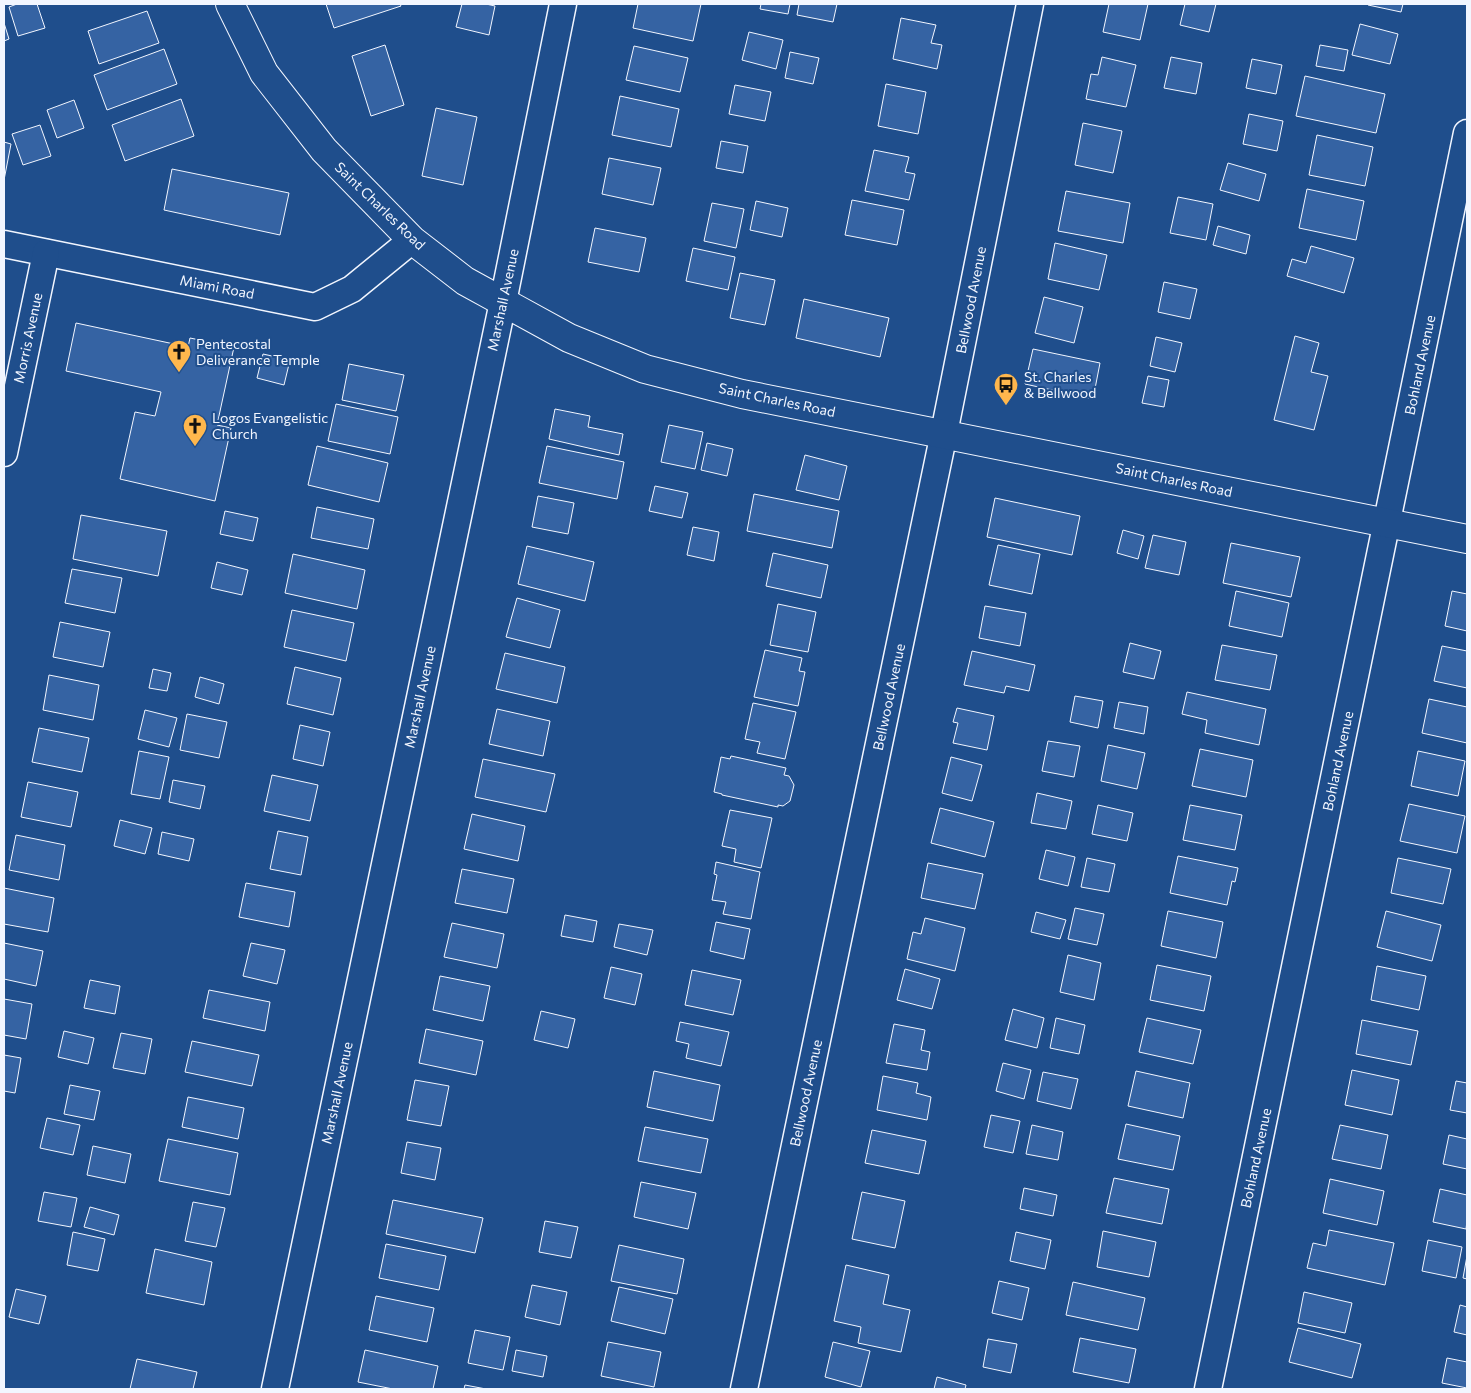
<svg xmlns="http://www.w3.org/2000/svg" width="1471" height="1393" viewBox="0 0 1471 1393" font-family="Commissioner,sans-serif">
  <style>
    .building { fill: #3563a3; stroke: #f2f6ff }
    .lines { fill: none; stroke-linecap: round; stroke-linejoin: round }
    .minor-casing { stroke: #f2f6ff; stroke-width: 29 }
    .secondary-casing { stroke: #f2f6ff; stroke-width: 30 }
    .minor { stroke: #1f4e8c; stroke-width: 26 }
    .secondary { stroke: #1f4e8c; stroke-width: 28 }
    .labels { text-anchor: middle; stroke-width: 4; stroke-linejoin: round; paint-order: stroke }
    .street-label { font-size: 14px; fill: #f2f6ff; stroke: #1f4e8c }
    .poi-label { font-size: 14px; fill: #f2f6ff; stroke: #1f4e8c; text-anchor: start }
  </style>
  <rect width="100%" height="100%" fill="#1f4e8c"/>
  <g class="building">
    <polygon points="17,4 37,4 45,28 18,36 9,7"/>
    <polygon points="326,4 400,4 401,6 334,28"/>
    <polygon points="462,4 486,4 495,6 489,35 456,27"/>
    <polygon points="638,4 701,4 693,41 633,28"/>
    <polygon points="761,4 790,4 788,14 760,9"/>
    <polygon points="799,4 837,4 833,22 797,15"/>
    <polygon points="1109,4 1148,4 1140,40 1103,32"/>
    <polygon points="1185,4 1216,4 1209,32 1180,25"/>
    <polygon points="1368,4 1403,4 1401,12 1368,5"/>
    <polygon points="147,11 159,43 99,64 88,31"/>
    <polygon points="901,18 936,25 931,43 942,45 937,69 893,59"/>
    <polygon points="4,23 9,39 4,41"/>
    <polygon points="1360,24 1398,34 1390,64 1352,55"/>
    <polygon points="749,32 783,40 776,69 742,60"/>
    <polygon points="385,45 404,105 371,116 352,56"/>
    <polygon points="1320,45 1348,50 1344,71 1316,66"/>
    <polygon points="634,46 688,58 680,92 626,80"/>
    <polygon points="164,49 177,84 107,110 94,75"/>
    <polygon points="790,52 819,58 813,84 785,78"/>
    <polygon points="1102,57 1136,65 1126,107 1086,99 1091,74 1098,75"/>
    <polygon points="1171,57 1202,63 1196,94 1164,88"/>
    <polygon points="1252,59 1282,65 1276,94 1246,88"/>
    <polygon points="1305,76 1385,94 1376,133 1296,116"/>
    <polygon points="886,84 926,92 918,134 878,126"/>
    <polygon points="735,85 771,92 765,121 729,114"/>
    <polygon points="620,96 679,109 671,147 612,135"/>
    <polygon points="181,99 194,136 125,161 112,125"/>
    <polygon points="74,100 84,128 57,138 47,110"/>
    <polygon points="436,108 477,117 463,185 422,176"/>
    <polygon points="1249,114 1283,121 1277,151 1243,144"/>
    <polygon points="1083,123 1122,131 1113,173 1075,165"/>
    <polygon points="40,125 51,156 23,165 12,134"/>
    <polygon points="1317,135 1373,147 1365,186 1309,175"/>
    <polygon points="721,141 748,146 743,173 716,168"/>
    <polygon points="4,142 11,144 4,180"/>
    <polygon points="874,150 909,157 905,172 915,174 909,200 865,191"/>
    <polygon points="609,158 661,168 653,205 602,194"/>
    <polygon points="1228,163 1266,174 1259,201 1220,190"/>
    <polygon points="172,169 289,193 280,235 164,210"/>
    <polygon points="1307,189 1364,201 1356,240 1299,228"/>
    <polygon points="1066,191 1130,203 1123,243 1058,231"/>
    <polygon points="1178,197 1213,204 1206,240 1170,233"/>
    <polygon points="852,200 904,210 897,245 845,235"/>
    <polygon points="756,201 788,208 782,237 750,230"/>
    <polygon points="712,203 744,209 736,248 704,241"/>
    <polygon points="1218,226 1250,235 1246,254 1213,245"/>
    <polygon points="595,228 646,238 639,272 588,262"/>
    <polygon points="1055,243 1107,255 1099,290 1048,279"/>
    <polygon points="1311,246 1354,258 1344,293 1287,276 1292,259 1306,263"/>
    <polygon points="693,248 735,257 728,290 686,281"/>
    <polygon points="740,273 775,280 765,325 730,318"/>
    <polygon points="1164,282 1197,289 1190,319 1158,312"/>
    <polygon points="1044,297 1083,307 1074,343 1035,333"/>
    <polygon points="804,299 889,318 880,357 796,338"/>
    <polygon points="76,323 188,347 190,338 234,347 217,425 231,428 215,501 120,479 135,412 155,416 161,392 66,371"/>
    <polygon points="1295,336 1319,343 1311,372 1328,376 1314,430 1274,420"/>
    <polygon points="1156,337 1182,343 1175,372 1150,366"/>
    <polygon points="1033,349 1100,363 1093,399 1025,384"/>
    <polygon points="263,354 290,360 284,385 257,378"/>
    <polygon points="349,364 404,375 396,411 342,400"/>
    <polygon points="1148,376 1169,380 1164,407 1142,403"/>
    <polygon points="336,404 398,417 390,454 328,441"/>
    <polygon points="555,409 590,416 588,427 623,434 619,455 549,439"/>
    <polygon points="669,425 703,432 695,469 661,462"/>
    <polygon points="707,443 733,449 727,476 701,470"/>
    <polygon points="317,446 388,463 379,502 308,485"/>
    <polygon points="547,446 624,462 617,499 539,483"/>
    <polygon points="805,455 847,466 839,500 796,490"/>
    <polygon points="655,486 688,493 682,518 649,511"/>
    <polygon points="754,494 839,511 832,548 747,531"/>
    <polygon points="538,496 574,503 568,534 532,527"/>
    <polygon points="995,498 1080,516 1072,555 987,537"/>
    <polygon points="317,507 374,519 368,549 311,538"/>
    <polygon points="225,511 258,518 253,541 220,534"/>
    <polygon points="81,515 167,531 158,576 73,559"/>
    <polygon points="693,527 719,532 714,561 687,555"/>
    <polygon points="1123,530 1144,536 1138,559 1117,553"/>
    <polygon points="1153,535 1186,542 1179,575 1145,568"/>
    <polygon points="1231,543 1300,557 1291,597 1223,583"/>
    <polygon points="998,545 1040,554 1032,594 989,585"/>
    <polygon points="527,546 594,562 585,601 518,584"/>
    <polygon points="773,553 828,565 821,598 766,586"/>
    <polygon points="293,554 365,570 357,609 285,593"/>
    <polygon points="217,562 248,570 242,595 211,588"/>
    <polygon points="72,569 122,578 115,613 65,603"/>
    <polygon points="1236,591 1289,603 1282,637 1229,626"/>
    <polygon points="1452,591 1467,594 1467,631 1445,626"/>
    <polygon points="517,598 560,610 550,648 506,637"/>
    <polygon points="778,604 816,612 808,652 770,645"/>
    <polygon points="985,606 1026,613 1020,646 979,638"/>
    <polygon points="292,610 354,623 346,661 284,647"/>
    <polygon points="60,622 110,632 103,667 53,657"/>
    <polygon points="1130,643 1161,651 1154,679 1123,672"/>
    <polygon points="1222,645 1277,655 1270,690 1215,680"/>
    <polygon points="1442,646 1467,651 1467,688 1434,681"/>
    <polygon points="765,650 802,658 799,671 805,672 798,706 754,697"/>
    <polygon points="972,651 1035,665 1029,691 1006,686 1004,693 964,685"/>
    <polygon points="505,653 565,667 557,703 496,689"/>
    <polygon points="295,667 341,678 333,715 287,704"/>
    <polygon points="153,669 171,673 167,691 149,688"/>
    <polygon points="49,675 99,685 93,720 43,710"/>
    <polygon points="200,677 224,684 219,704 195,697"/>
    <polygon points="1187,692 1266,709 1259,745 1205,733 1207,720 1182,714"/>
    <polygon points="1075,696 1103,701 1098,728 1070,722"/>
    <polygon points="1429,699 1467,707 1467,743 1422,733"/>
    <polygon points="1119,702 1148,707 1144,734 1114,728"/>
    <polygon points="753,703 796,712 785,759 757,753 760,742 745,739"/>
    <polygon points="957,708 994,716 987,750 953,743 958,723 953,722"/>
    <polygon points="497,709 550,721 543,756 489,744"/>
    <polygon points="145,710 177,718 169,747 138,739"/>
    <polygon points="187,714 227,722 219,758 180,750"/>
    <polygon points="300,725 330,732 323,766 293,759"/>
    <polygon points="39,728 89,738 82,772 32,762"/>
    <polygon points="1048,741 1080,746 1074,777 1042,771"/>
    <polygon points="1108,745 1145,753 1137,789 1101,781"/>
    <polygon points="1200,749 1253,760 1246,797 1192,786"/>
    <polygon points="139,751 169,757 160,799 131,794"/>
    <polygon points="1418,751 1465,761 1458,796 1411,786"/>
    <polygon points="731,756 786,768 784,775 789,776 794,785 790,801 783,806 778,805 778,807 722,795 722,794 714,792 721,757 730,759"/>
    <polygon points="951,757 982,765 972,801 942,793"/>
    <polygon points="483,759 555,774 546,812 475,797"/>
    <polygon points="272,775 318,785 310,821 264,811"/>
    <polygon points="173,780 205,786 200,809 169,802"/>
    <polygon points="28,782 78,792 71,827 21,817"/>
    <polygon points="1037,793 1072,801 1066,829 1031,823"/>
    <polygon points="1409,804 1465,816 1457,853 1400,841"/>
    <polygon points="1098,805 1133,813 1127,841 1092,834"/>
    <polygon points="1190,805 1242,815 1235,850 1183,840"/>
    <polygon points="940,808 994,822 985,857 931,843"/>
    <polygon points="730,810 772,818 761,868 734,862 736,849 722,846"/>
    <polygon points="472,814 525,826 518,861 464,849"/>
    <polygon points="120,820 152,828 145,854 114,846"/>
    <polygon points="278,831 308,837 301,875 270,869"/>
    <polygon points="162,832 194,839 189,861 158,854"/>
    <polygon points="16,835 65,845 59,880 9,870"/>
    <polygon points="1046,850 1075,857 1068,886 1039,879"/>
    <polygon points="1178,856 1238,868 1235,882 1232,881 1227,905 1170,893"/>
    <polygon points="1087,858 1115,864 1109,892 1081,887"/>
    <polygon points="1398,858 1451,869 1443,904 1391,893"/>
    <polygon points="716,862 760,872 751,919 723,914 726,902 712,900 717,875 714,874"/>
    <polygon points="928,863 983,874 975,909 921,898"/>
    <polygon points="462,869 514,879 507,913 455,903"/>
    <polygon points="246,883 295,892 289,927 239,917"/>
    <polygon points="4,888 54,898 48,932 4,924"/>
    <polygon points="1075,908 1104,914 1097,945 1068,939"/>
    <polygon points="1168,911 1223,922 1216,958 1161,946"/>
    <polygon points="1386,911 1441,925 1432,961 1377,947"/>
    <polygon points="1036,912 1066,920 1060,939 1031,932"/>
    <polygon points="565,915 597,921 593,942 561,936"/>
    <polygon points="925,918 965,928 955,971 907,959 913,932 921,934"/>
    <polygon points="716,922 750,929 744,959 710,951"/>
    <polygon points="452,923 504,934 497,968 444,957"/>
    <polygon points="619,924 653,930 647,955 614,947"/>
    <polygon points="4,943 43,951 36,986 4,979"/>
    <polygon points="251,943 285,950 277,984 243,976"/>
    <polygon points="1068,955 1101,963 1094,1000 1060,992"/>
    <polygon points="1157,965 1211,976 1204,1011 1150,1000"/>
    <polygon points="1377,966 1426,976 1419,1010 1371,1000"/>
    <polygon points="611,967 642,974 635,1005 604,998"/>
    <polygon points="905,969 940,979 932,1009 897,1000"/>
    <polygon points="692,970 741,980 733,1015 685,1005"/>
    <polygon points="440,976 490,986 483,1021 433,1010"/>
    <polygon points="90,980 120,986 115,1014 84,1008"/>
    <polygon points="209,990 270,1002 265,1031 203,1018"/>
    <polygon points="4,999 32,1004 26,1039 4,1035"/>
    <polygon points="1013,1009 1044,1018 1037,1048 1005,1040"/>
    <polygon points="541,1011 575,1019 568,1048 534,1040"/>
    <polygon points="1056,1018 1085,1025 1079,1054 1050,1048"/>
    <polygon points="1147,1018 1201,1030 1193,1064 1139,1052"/>
    <polygon points="1362,1020 1418,1031 1411,1065 1356,1054"/>
    <polygon points="680,1022 729,1032 721,1066 686,1058 689,1044 676,1041"/>
    <polygon points="894,1024 925,1030 921,1050 930,1052 927,1070 886,1063"/>
    <polygon points="426,1029 483,1041 476,1075 419,1063"/>
    <polygon points="64,1031 94,1038 88,1064 58,1057"/>
    <polygon points="121,1033 152,1039 145,1074 113,1068"/>
    <polygon points="192,1041 259,1055 252,1086 185,1072"/>
    <polygon points="4,1055 21,1058 15,1093 4,1091"/>
    <polygon points="1003,1063 1031,1070 1024,1099 996,1091"/>
    <polygon points="1352,1070 1399,1080 1392,1115 1345,1105"/>
    <polygon points="654,1071 720,1085 713,1121 647,1107"/>
    <polygon points="1136,1071 1190,1083 1183,1118 1128,1106"/>
    <polygon points="1043,1072 1078,1079 1071,1109 1037,1101"/>
    <polygon points="883,1076 918,1083 916,1093 931,1097 927,1120 877,1110"/>
    <polygon points="415,1080 449,1086 441,1126 407,1120"/>
    <polygon points="1456,1081 1467,1083 1467,1113 1450,1110"/>
    <polygon points="70,1085 100,1091 94,1120 64,1114"/>
    <polygon points="188,1097 244,1108 238,1139 182,1127"/>
    <polygon points="991,1115 1020,1121 1013,1153 984,1147"/>
    <polygon points="47,1118 80,1125 73,1155 40,1148"/>
    <polygon points="1126,1124 1180,1136 1173,1170 1118,1159"/>
    <polygon points="1032,1125 1063,1132 1058,1160 1026,1154"/>
    <polygon points="1340,1125 1388,1135 1381,1169 1332,1159"/>
    <polygon points="645,1127 708,1139 701,1173 638,1161"/>
    <polygon points="872,1130 926,1141 919,1174 865,1163"/>
    <polygon points="1449,1135 1467,1139 1467,1169 1443,1164"/>
    <polygon points="168,1139 238,1153 230,1195 159,1181"/>
    <polygon points="407,1142 441,1148 435,1180 401,1173"/>
    <polygon points="93,1146 131,1154 125,1183 87,1175"/>
    <polygon points="1114,1178 1169,1189 1162,1224 1106,1213"/>
    <polygon points="1330,1179 1384,1191 1377,1225 1323,1213"/>
    <polygon points="641,1182 696,1193 688,1229 634,1217"/>
    <polygon points="1024,1188 1057,1195 1053,1216 1020,1209"/>
    <polygon points="1440,1189 1467,1195 1467,1221 1466,1229 1433,1222"/>
    <polygon points="44,1192 77,1198 71,1227 38,1221"/>
    <polygon points="862,1192 905,1201 895,1248 852,1239"/>
    <polygon points="393,1200 483,1218 475,1253 386,1234"/>
    <polygon points="193,1202 225,1208 216,1247 185,1241"/>
    <polygon points="90,1207 119,1215 114,1235 84,1227"/>
    <polygon points="545,1221 578,1227 571,1258 539,1252"/>
    <polygon points="1329,1230 1394,1243 1385,1285 1307,1268 1313,1243 1326,1246"/>
    <polygon points="1103,1231 1156,1242 1149,1277 1097,1267"/>
    <polygon points="73,1232 105,1239 98,1271 67,1265"/>
    <polygon points="1016,1232 1051,1240 1045,1269 1010,1261"/>
    <polygon points="1428,1240 1462,1247 1456,1278 1422,1271"/>
    <polygon points="386,1244 446,1256 439,1290 379,1278"/>
    <polygon points="619,1245 684,1259 677,1294 611,1281"/>
    <polygon points="155,1249 212,1262 204,1305 146,1293"/>
    <polygon points="1467,1256 1467,1279 1463,1278"/>
    <polygon points="846,1265 889,1275 883,1304 910,1310 901,1352 858,1343 861,1327 834,1321"/>
    <polygon points="999,1281 1029,1288 1022,1320 992,1313"/>
    <polygon points="1073,1282 1145,1298 1138,1330 1066,1315"/>
    <polygon points="532,1285 567,1292 560,1325 525,1317"/>
    <polygon points="619,1287 673,1299 665,1334 611,1321"/>
    <polygon points="16,1289 46,1296 39,1324 9,1317"/>
    <polygon points="1304,1292 1352,1303 1345,1333 1298,1323"/>
    <polygon points="376,1296 434,1308 427,1342 369,1330"/>
    <polygon points="1460,1305 1467,1307 1467,1335 1454,1332"/>
    <polygon points="1298,1328 1361,1344 1352,1378 1289,1362"/>
    <polygon points="475,1330 510,1337 503,1370 468,1363"/>
    <polygon points="1080,1338 1136,1349 1129,1383 1073,1372"/>
    <polygon points="988,1339 1017,1344 1011,1373 983,1367"/>
    <polygon points="608,1342 661,1352 654,1387 601,1376"/>
    <polygon points="833,1342 870,1351 861,1387 825,1377"/>
    <polygon points="365,1350 438,1366 433,1389 393,1389 358,1382"/>
    <polygon points="516,1350 547,1356 543,1377 512,1371"/>
    <polygon points="1447,1358 1467,1362 1467,1388 1442,1383"/>
    <polygon points="137,1359 197,1372 193,1389 130,1389"/>
    <polygon points="937,1377 966,1385 965,1389 934,1389"/>
    <polygon points="465,1385 486,1389 464,1389"/>
  </g>
  <g class="lines">
    <defs>
      <g id="minor">
        <polyline points="4,244 315,307 352,289 412,240"/>
        <polyline points="4,453 46,253"/>
        <polyline points="275,1389 503,302 563,4"/>
        <polyline points="744,1389 944,433 1030,4"/>
        <polyline points="1208,1389 1467,133"/>
      </g>
      <polyline id="secondary" points="230,4 264,73 324,150 412,240 465,281 569,338 645,369 742,394 1467,539"/>
    </defs>
    <use href="#minor" class="minor-casing"/>
    <use href="#secondary" class="secondary-casing"/>
    <use href="#minor" class="minor"/>
    <use href="#secondary" class="secondary"/>
  </g>
  <defs>
    <symbol id="church-pin" viewBox="-11 -11 22 30"><path d="M0 17L-7.5 6A9.5 9.5 0 1 1 7.5 6Z" fill="#ffb74d" stroke="#1f4e8c"/><path d="M-1.2-6h2.4v3.5h3.3v2.4h-3.3V6h-2.4V-.1h-3.3v-2.4h3.3Z" fill="#111"/></symbol>
    <symbol id="bus-pin" viewBox="-11 -11 22 30"><path d="M0 17L-7.5 6A9.5 9.5 0 1 1 7.5 6Z" fill="#ffb74d" stroke="#1f4e8c"/><path d="M-5-6H5V4H4V6H2V4H-2V6H-4V4H-5ZM-3.5-4V0h7V-4ZM-3.5 1.2v1.5H-2V1.2ZM2 1.2v1.5H3.5V1.2Z" fill="#111"/></symbol>
  </defs>
  <g fill-rule="evenodd">
    <use href="#church-pin" x="165" y="338" width="28" height="38"/>
    <use href="#bus-pin" x="992" y="371" width="28" height="38"/>
    <use href="#church-pin" x="181" y="412" width="28" height="38"/>
  </g>
  <g class="labels">
    <g class="street-label">
      <text transform="translate(380 206) rotate(44)" y="5">Saint Charles Road</text>
      <text transform="translate(217 287) rotate(11)" y="5">Miami Road</text>
      <text transform="translate(503 300) rotate(-78)" y="5">Marshall Avenue</text>
      <text transform="translate(971 300) rotate(-79)" y="5">Bellwood Avenue</text>
      <text transform="translate(28 338) rotate(-78)" y="5">Morris Avenue</text>
      <text transform="translate(1420 365) rotate(-78)" y="5">Bohland Avenue</text>
      <text transform="translate(777 400) rotate(12)" y="5">Saint Charles Road</text>
      <text transform="translate(1174 480) rotate(12)" y="5">Saint Charles Road</text>
      <text transform="translate(420 697) rotate(-78)" y="5">Marshall Avenue</text>
      <text transform="translate(889 697) rotate(-78)" y="5">Bellwood Avenue</text>
      <text transform="translate(1338 761) rotate(-78)" y="5">Bohland Avenue</text>
      <text transform="translate(337 1093) rotate(-78)" y="5">Marshall Avenue</text>
      <text transform="translate(806 1093) rotate(-78)" y="5">Bellwood Avenue</text>
      <text transform="translate(1256 1158) rotate(-78)" y="5">Bohland Avenue</text>
    </g>
    <g class="poi-label">
      <text x="196" y="349">Pentecostal<tspan x="196" dy="16">Deliverance Temple</tspan></text>
      <text x="1024" y="382">St. Charles<tspan x="1024" dy="16">&amp; Bellwood</tspan></text>
      <text x="212" y="423">Logos Evangelistic<tspan x="212" dy="16">Church</tspan></text>
    </g>
  </g>
  <rect width="1471" height="1393" fill="none" stroke="#f2f6ff" stroke-width="10"/>
</svg>
